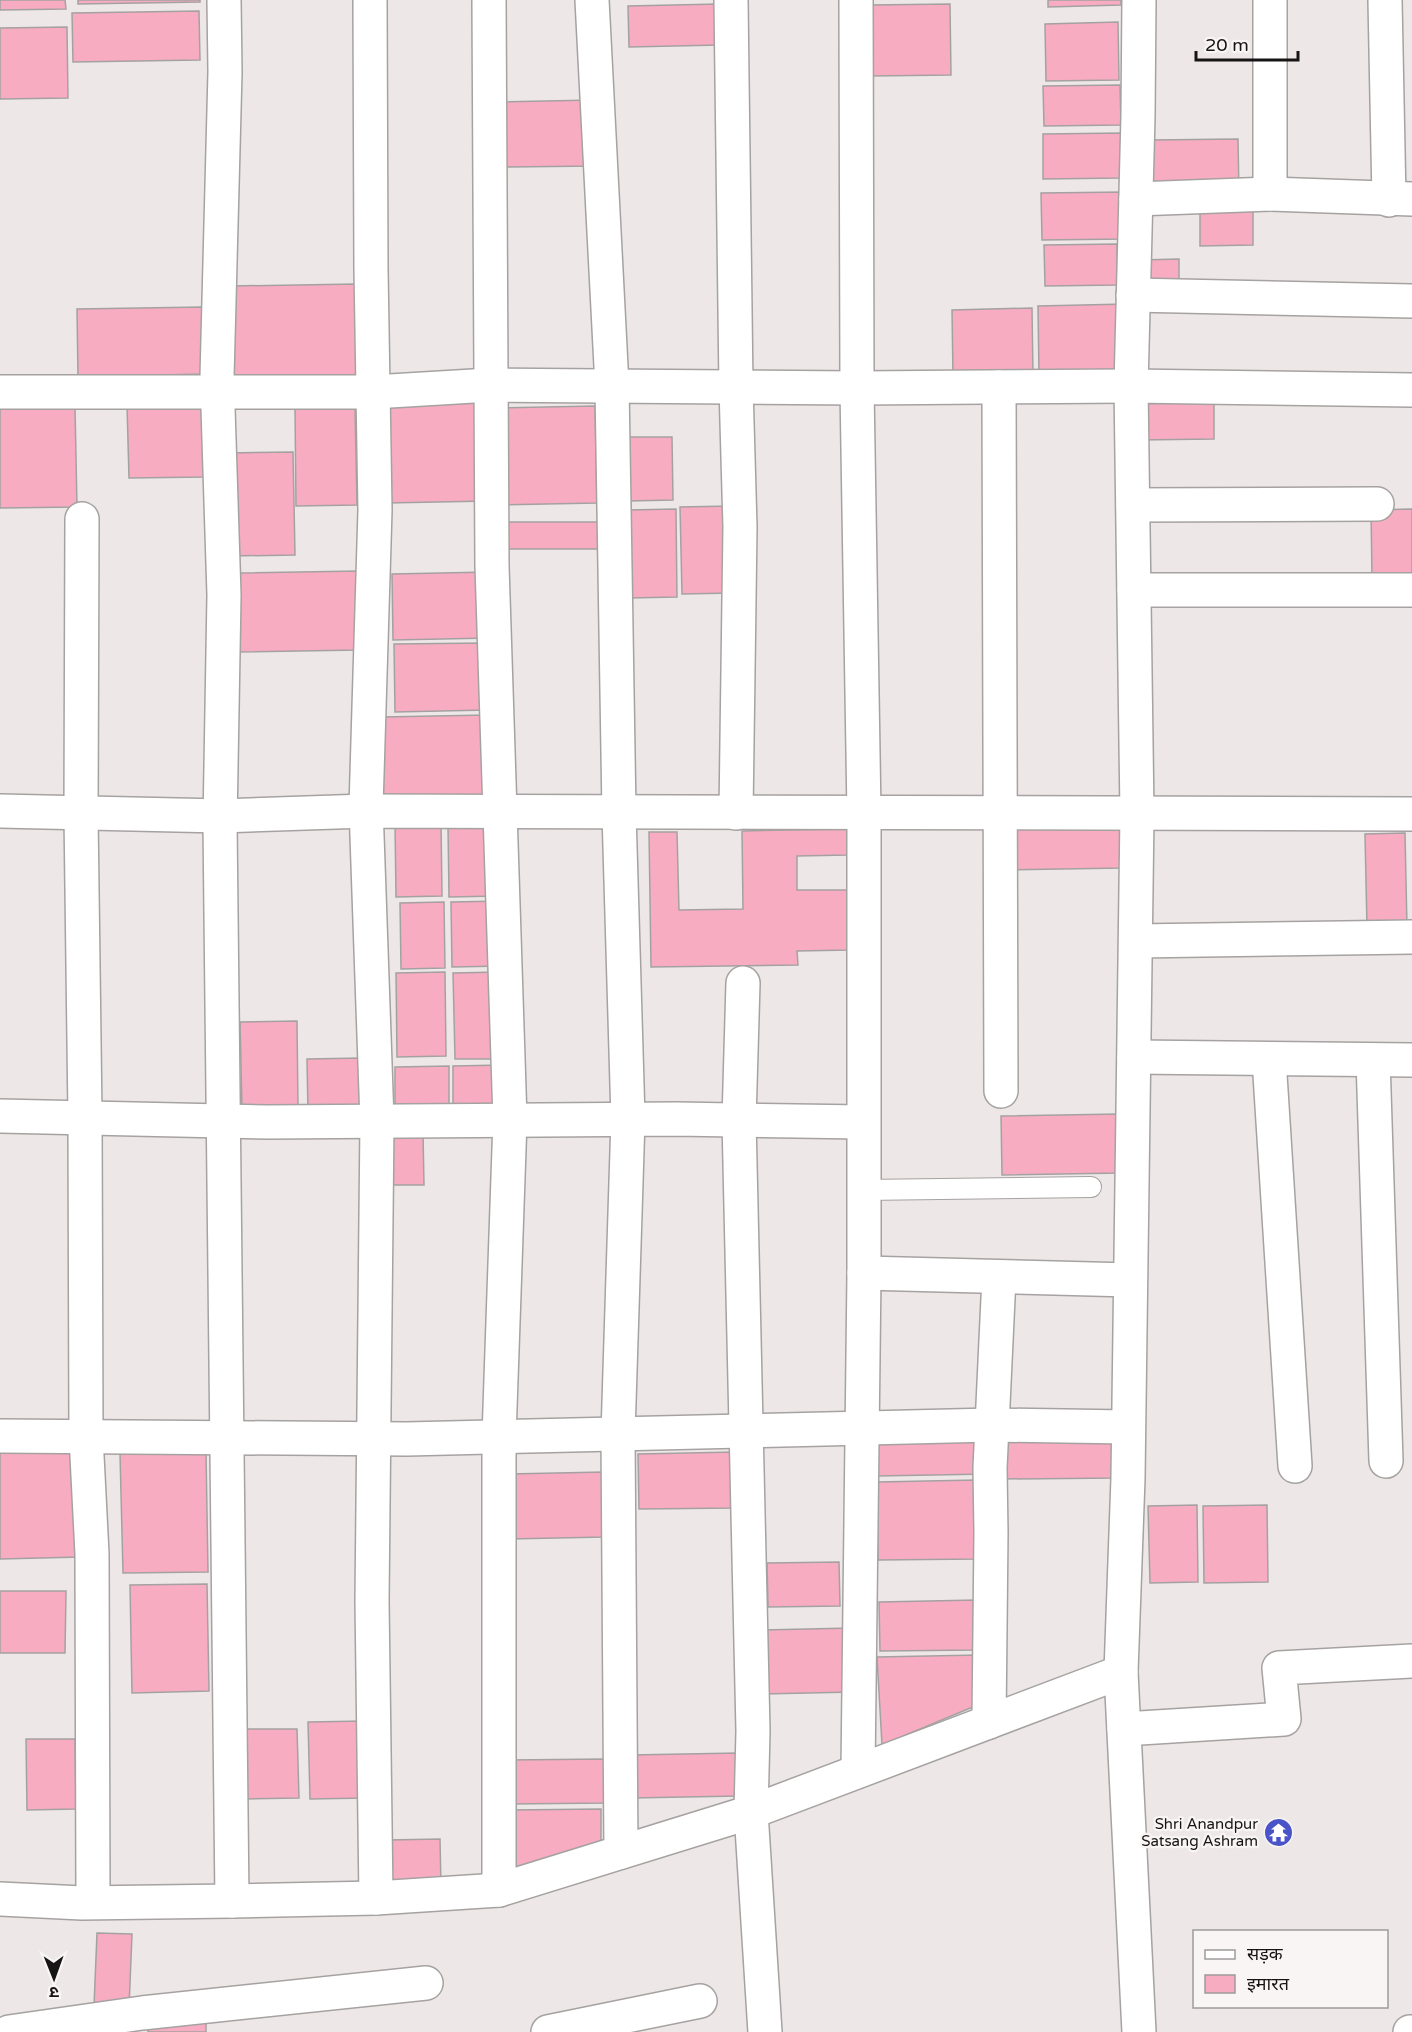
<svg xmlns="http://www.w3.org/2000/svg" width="1412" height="2032" viewBox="0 0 1412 2032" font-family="'Varela Round','Noto Sans Devanagari',sans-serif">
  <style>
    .building { fill: #f7acc2; stroke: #a5a1a2; stroke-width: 1.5 }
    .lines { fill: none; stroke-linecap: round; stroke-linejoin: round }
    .lane-casing { stroke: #a6a2a1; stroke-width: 22 }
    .street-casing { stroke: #a6a2a1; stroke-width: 36 }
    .secondary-casing { stroke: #a6a2a1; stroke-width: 36 }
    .lane { stroke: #fff; stroke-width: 20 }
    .street { stroke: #fff; stroke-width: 33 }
    .secondary { stroke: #fff; stroke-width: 33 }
    .labels { text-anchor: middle; stroke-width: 4.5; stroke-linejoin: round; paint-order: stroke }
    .poi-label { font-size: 15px; fill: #161414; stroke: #faf5f5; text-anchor: end }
  </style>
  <rect width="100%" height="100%" fill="#ede8e7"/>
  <g class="building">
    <polygon points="0,0 65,0 66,9 0,10"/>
    <polygon points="78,0 200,0 200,2 78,4"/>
    <polygon points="1048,0 1121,0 1121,5 1048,7"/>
    <polygon points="719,4 720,45 629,47 628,6"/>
    <polygon points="950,4 951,75 871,76 870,5"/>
    <polygon points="199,11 200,60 73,62 72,13"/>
    <polygon points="1118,22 1119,80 1046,81 1045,24"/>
    <polygon points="67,27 68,98 0,99 0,28"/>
    <polygon points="1120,85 1121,125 1044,126 1043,86"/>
    <polygon points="594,100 595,166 500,167 499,102"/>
    <polygon points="1122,133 1122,178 1043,179 1043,134"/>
    <polygon points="1238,139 1239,194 1152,195 1151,140"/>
    <polygon points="1124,192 1125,239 1042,240 1041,193"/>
    <polygon points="1253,201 1253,245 1200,246 1200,202"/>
    <polygon points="1117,244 1118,285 1045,286 1044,245"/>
    <polygon points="1179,259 1179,289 1141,290 1140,260"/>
    <polygon points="355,284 357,384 233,386 232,286"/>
    <polygon points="1126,304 1127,375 1039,376 1038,306"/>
    <polygon points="202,307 203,374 78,377 77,309"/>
    <polygon points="1032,308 1033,376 953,377 952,310"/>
    <polygon points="1214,402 1214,439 1138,440 1137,404"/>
    <polygon points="486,403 488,501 387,503 385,405"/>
    <polygon points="204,404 205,477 129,478 127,405"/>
    <polygon points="595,406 597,503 497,505 496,408"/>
    <polygon points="75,407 77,507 0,508 0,408"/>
    <polygon points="355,408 357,505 296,506 295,409"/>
    <polygon points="627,437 672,437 673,500 628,501"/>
    <polygon points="293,452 295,555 232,556 230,453"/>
    <polygon points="731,506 733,593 682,594 680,507"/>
    <polygon points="676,509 677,597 629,598 629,510"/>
    <polygon points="1412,509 1412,577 1372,578 1371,510"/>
    <rect x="497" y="522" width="102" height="27"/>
    <polygon points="358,571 359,650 237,652 235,573"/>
    <polygon points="489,572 490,638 393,640 392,574"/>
    <polygon points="486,643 487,710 395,712 394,644"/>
    <polygon points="487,715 489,801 383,803 382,717"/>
    <polygon points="441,821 442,896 396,897 395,822"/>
    <polygon points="497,825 498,896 449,897 448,826"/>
    <polygon points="1123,825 1123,868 1002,870 1002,827"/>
    <polygon points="848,829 848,855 797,856 797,890 849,890 850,950 797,951 798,965 651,967 649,832 677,832 679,910 743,909 742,831"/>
    <polygon points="1405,833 1407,928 1367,928 1365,834"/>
    <polygon points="501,901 502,966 452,967 451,902"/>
    <polygon points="444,902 445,968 401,969 400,903"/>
    <polygon points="445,972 446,1056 397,1057 396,973"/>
    <polygon points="500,972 501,1059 455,1059 453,973"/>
    <polygon points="297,1021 298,1108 242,1109 240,1022"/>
    <polygon points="362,1058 363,1112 308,1113 307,1059"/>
    <polygon points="503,1065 504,1111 453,1112 453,1066"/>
    <polygon points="449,1066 449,1115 395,1116 395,1067"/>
    <polygon points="1119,1114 1120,1173 1002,1175 1001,1116"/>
    <polygon points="423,1132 424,1185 388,1185 387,1133"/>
    <polygon points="987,1431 988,1474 877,1476 876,1433"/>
    <polygon points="1115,1433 1116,1478 1003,1479 1002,1435"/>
    <polygon points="79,1452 81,1557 0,1559 0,1453"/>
    <polygon points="206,1452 208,1572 123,1573 120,1454"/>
    <polygon points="735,1452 736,1508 639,1509 638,1454"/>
    <polygon points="604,1472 605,1537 506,1539 504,1474"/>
    <polygon points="976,1480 977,1559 878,1560 877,1482"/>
    <polygon points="1197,1505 1198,1582 1150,1583 1148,1506"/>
    <polygon points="1267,1505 1268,1582 1204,1583 1203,1506"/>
    <polygon points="839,1562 840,1606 768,1607 767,1563"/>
    <polygon points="207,1584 209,1691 132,1693 130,1585"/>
    <polygon points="0,1591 66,1591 65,1653 0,1653"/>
    <polygon points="977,1600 978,1650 880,1651 879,1602"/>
    <polygon points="852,1628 853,1692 761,1694 760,1630"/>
    <polygon points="979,1655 980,1704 882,1745 877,1657"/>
    <polygon points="364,1721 366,1798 310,1799 308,1722"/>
    <polygon points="245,1729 297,1729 299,1798 246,1799"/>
    <polygon points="26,1739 75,1739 76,1809 27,1810"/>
    <polygon points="738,1753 739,1796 632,1798 631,1755"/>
    <polygon points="607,1759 607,1803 504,1804 503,1760"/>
    <polygon points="601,1809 601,1849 502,1870 506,1810"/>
    <polygon points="440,1839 441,1888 389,1889 388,1840"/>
    <polygon points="97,1933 132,1934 129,2008 94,2006"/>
    <polygon points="206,2016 206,2032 148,2032 147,2019"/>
  </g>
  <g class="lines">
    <defs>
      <polyline id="lane" points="863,1190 1091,1187"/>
      <g id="street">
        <polyline points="224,0 225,72 217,377 224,595 220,823 232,1901"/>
        <polyline points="370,0 371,269 375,510 366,807 377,1121 372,1601 376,1898"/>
        <polyline points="489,0 492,566 510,1120 499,1437 499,1890"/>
        <polyline points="592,0 612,386 619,813 628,1119 618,1434 621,1852"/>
        <polyline points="731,0 736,387 740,527 736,813"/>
        <polyline points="856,0 857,388 864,814 864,1273 858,1771"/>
        <polyline points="1139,0 1138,116 1131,386 1137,814 1128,1478 1121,1672 1139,2032"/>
        <polyline points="1270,0 1270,194"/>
        <polyline points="1385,0 1389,200"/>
        <polyline points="1136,199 1270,194 1412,199"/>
        <polyline points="1133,295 1412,301"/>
        <polyline points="999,387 1001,1091"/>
        <polyline points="0,392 373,392 490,385 857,388 1131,386 1412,390"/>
        <polyline points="1133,505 1377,504"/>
        <polyline points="82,519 81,814 85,1117 86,1436 92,1554 93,1902"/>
        <polyline points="1134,590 1412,590"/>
        <polyline points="0,811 221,816 366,811 1412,814"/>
        <polyline points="1136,941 1412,937"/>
        <polyline points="743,983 739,1120 753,1731 751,1812 765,2032"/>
        <polyline points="1134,1057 1412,1060"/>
        <polyline points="1269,1059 1295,1466"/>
        <polyline points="1373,1060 1386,1461"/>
        <polyline points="0,1116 268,1122 676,1119 863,1122"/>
        <polyline points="864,1273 1130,1280"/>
        <polyline points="0,1436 407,1439 992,1425 1128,1427"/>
        <polyline points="989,1722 991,1533 990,1468 999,1277"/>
        <polyline points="1124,1729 1284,1719 1279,1668 1412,1661"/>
        <polyline points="0,1899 82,1903 232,1901 376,1898 499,1890 751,1812 1121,1672"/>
        <polyline points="9,2032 142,2013 426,1983"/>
        <polyline points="548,2032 700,2001"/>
      </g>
      <polyline id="secondary" points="1410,2032 1412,2032"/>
    </defs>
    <use href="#lane" class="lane-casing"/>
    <use href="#street" class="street-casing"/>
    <use href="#secondary" class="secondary-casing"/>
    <use href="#lane" class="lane"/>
    <use href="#street" class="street"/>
    <use href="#secondary" class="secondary"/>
  </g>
  <defs>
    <symbol id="temple-disc" viewBox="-11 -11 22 22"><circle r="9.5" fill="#4a54c9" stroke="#faf5f5"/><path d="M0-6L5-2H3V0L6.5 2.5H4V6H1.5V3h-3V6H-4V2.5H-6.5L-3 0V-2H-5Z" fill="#fff"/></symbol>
  </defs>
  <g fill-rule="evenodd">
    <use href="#temple-disc" x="1262" y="1816" width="33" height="33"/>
  </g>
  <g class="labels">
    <g class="poi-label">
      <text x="1258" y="1829">Shri Anandpur<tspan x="1258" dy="17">Satsang Ashram</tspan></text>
    </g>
  </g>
  <rect x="1193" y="1930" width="195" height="78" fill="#faf5f5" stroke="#9f9b9b" stroke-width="1.5"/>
  <rect x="1205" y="1950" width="30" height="9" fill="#ffffff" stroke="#9f9b9b" stroke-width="1.5"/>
  <text x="1247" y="1960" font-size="18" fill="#161414">सड़क</text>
  <rect x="1205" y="1975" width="30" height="18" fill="#f7acc2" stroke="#9f9b9b" stroke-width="1.5"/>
  <text x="1247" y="1990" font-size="18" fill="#161414">इमारत</text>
  <g transform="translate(54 1978) rotate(179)" stroke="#faf5f5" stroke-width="4.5" paint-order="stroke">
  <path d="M0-4.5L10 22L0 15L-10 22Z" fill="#161414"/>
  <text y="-9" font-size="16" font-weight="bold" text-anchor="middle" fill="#161414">उ</text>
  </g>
  <path d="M1196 51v9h102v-9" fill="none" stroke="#161414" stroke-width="3"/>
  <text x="1205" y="51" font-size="18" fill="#161414" stroke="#faf5f5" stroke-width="4.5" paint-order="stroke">20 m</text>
</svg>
